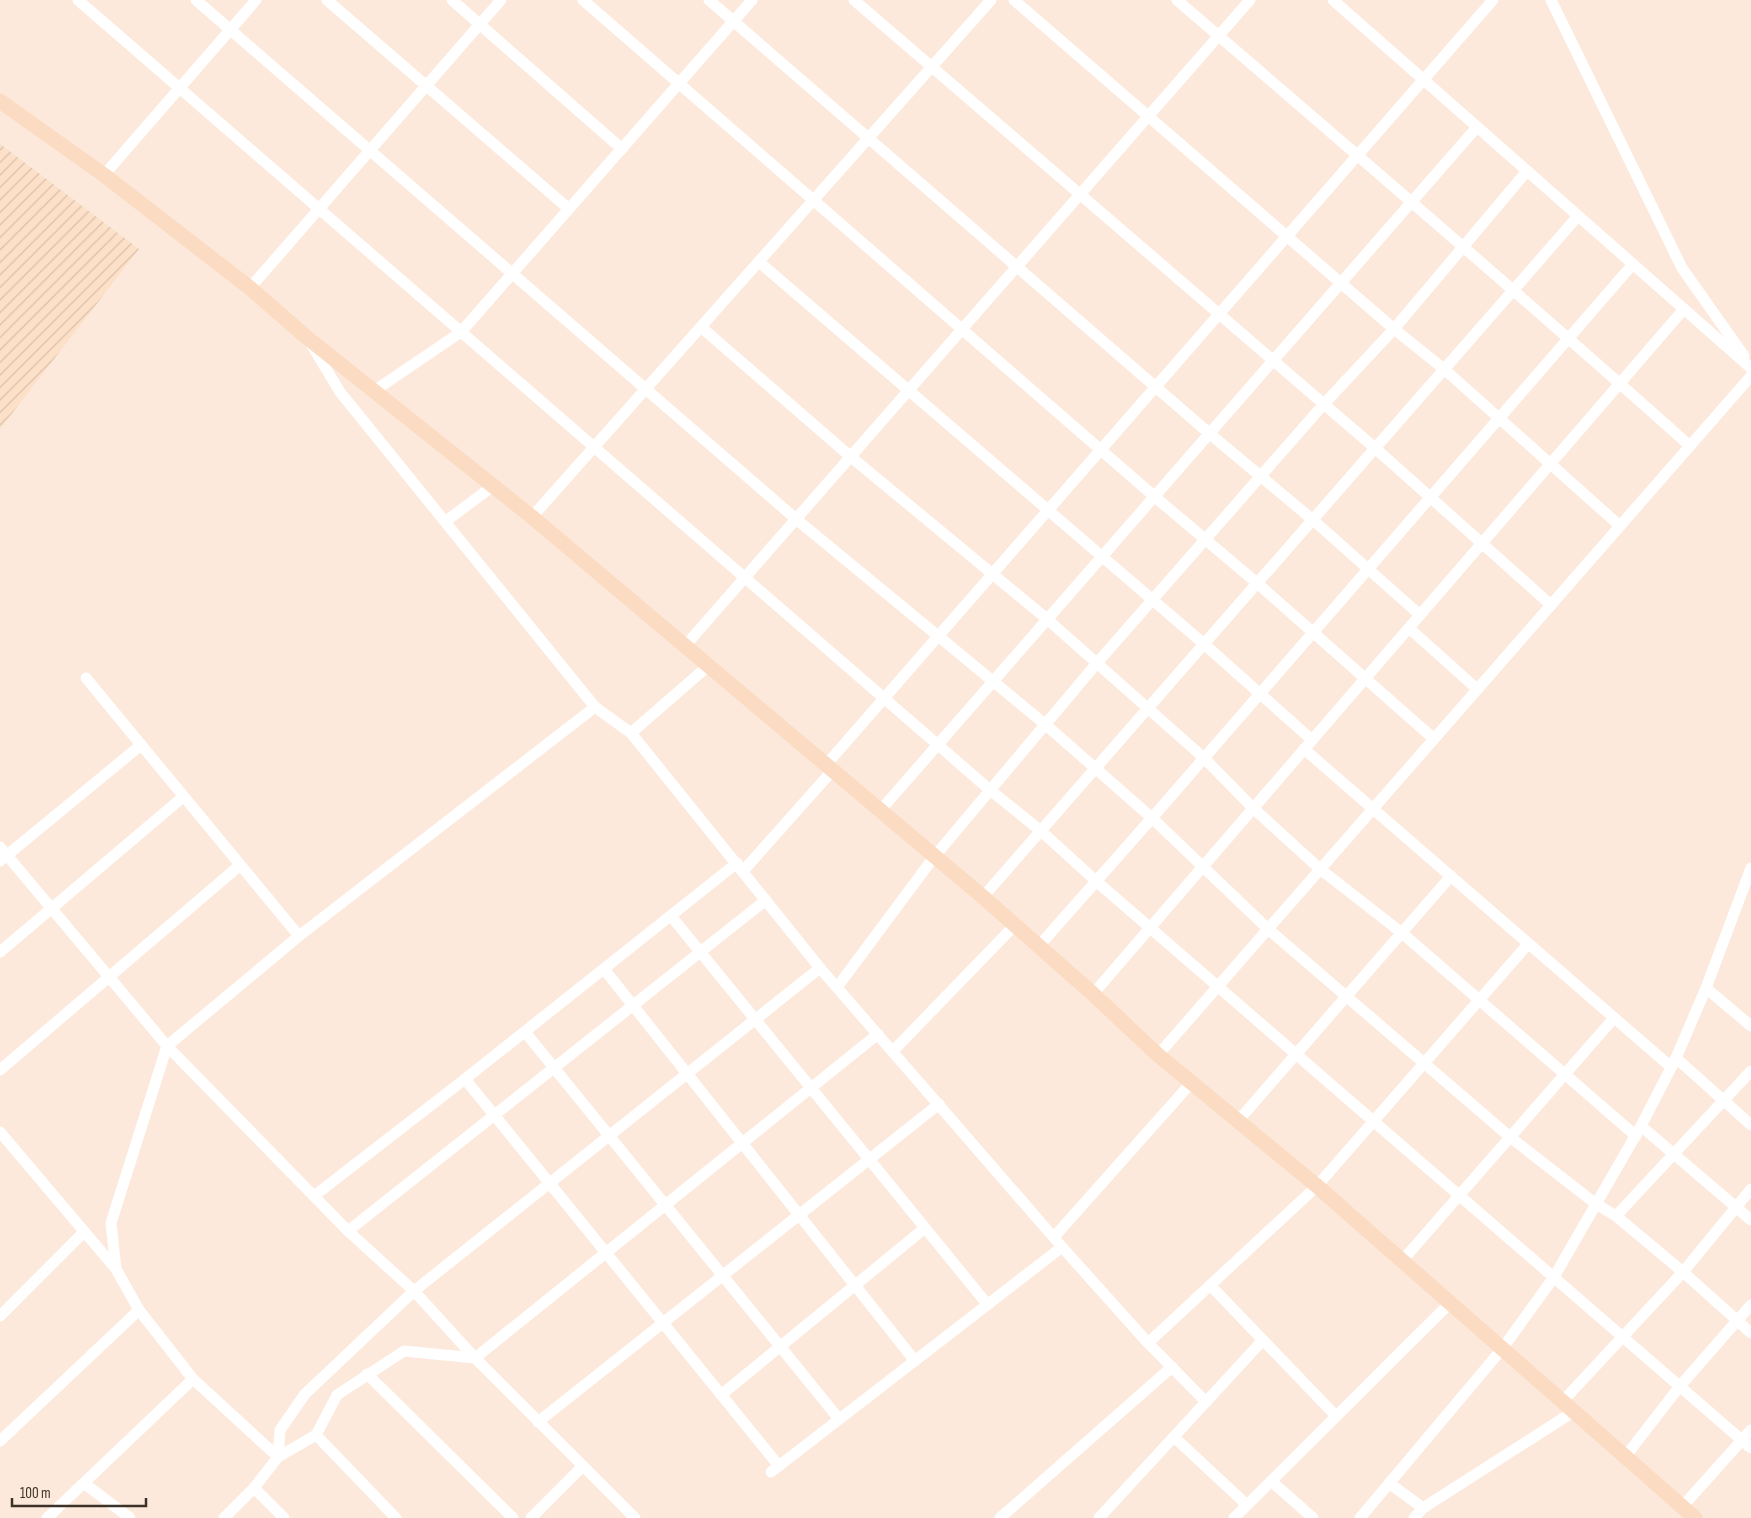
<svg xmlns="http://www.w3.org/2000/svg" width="1751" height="1518" viewBox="0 0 1751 1518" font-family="'Sofia Sans Condensed',sans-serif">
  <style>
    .industrial { fill: url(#industrial-furrows) }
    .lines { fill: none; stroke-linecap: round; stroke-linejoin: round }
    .minor { stroke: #fff; stroke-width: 11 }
    .major { stroke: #fbdbc1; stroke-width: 15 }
  </style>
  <defs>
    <pattern id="industrial-furrows" width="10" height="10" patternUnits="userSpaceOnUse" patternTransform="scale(1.25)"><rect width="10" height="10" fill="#fde0c8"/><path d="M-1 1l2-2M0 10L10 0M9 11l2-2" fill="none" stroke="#dac1ac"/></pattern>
  </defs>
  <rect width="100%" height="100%" fill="#fce9db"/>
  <polygon class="industrial" points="0,144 139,249 0,429"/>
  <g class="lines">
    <g class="minor">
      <polyline points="78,0 990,790 1041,831 1096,881 1751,1448"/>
      <polyline points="196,0 796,519 1046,725 1152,818 1268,929 1510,1137 1596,1204 1616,1216 1683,1272 1751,1333"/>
      <polyline points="327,0 569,209"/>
      <polyline points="452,0 622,149"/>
      <polyline points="583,0 1155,497 1257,583 1434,739"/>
      <polyline points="709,0 1210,434 1313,520 1420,615"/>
      <polyline points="854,0 1375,448 1551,605"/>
      <polyline points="1014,0 1394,329 1444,369 1620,526"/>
      <path d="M 1177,0 C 1349,148 1521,295 1690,446"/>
      <polyline points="1333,0 1751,368"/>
      <polyline points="1551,0 1682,268 1744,356"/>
      <polyline points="104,175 256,0"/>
      <polyline points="759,262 1204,644 1312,740"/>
      <polyline points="250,288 501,0"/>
      <polyline points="701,327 851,457 1047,619 1204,758 1253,808 1320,869 1402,933 1636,1136"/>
      <polyline points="374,391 461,332 752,0"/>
      <polyline points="532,517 991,0"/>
      <polyline points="446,521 493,486"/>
      <polyline points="1409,628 1477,689"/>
      <polyline points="685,646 1250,0"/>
      <polyline points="86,678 299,936"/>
      <polyline points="595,707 631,733 820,968 1062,1247 1148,1343 1206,1402"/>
      <polyline points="631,733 708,666"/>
      <polyline points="1304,749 1671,1067"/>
      <polyline points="825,766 1493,0"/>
      <polyline points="879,812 1477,127"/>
      <polyline points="0,847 167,1046 348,1231 414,1291 475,1358 635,1518"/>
      <polyline points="0,861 141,745"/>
      <polyline points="743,871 832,771"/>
      <polyline points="983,897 1578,216"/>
      <polyline points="671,916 987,1304"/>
      <polyline points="1038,947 1152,818 1633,264"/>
      <polyline points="0,952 183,797"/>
      <polyline points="604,969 915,1361"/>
      <polyline points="838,986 934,857 1097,663 1323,405 1394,329 1527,171"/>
      <polyline points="1706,988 1751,1026"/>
      <polyline points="1093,994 1684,309"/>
      <polyline points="525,1032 839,1419"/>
      <polyline points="893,1051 1014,926"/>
      <polyline points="1158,1055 1751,376"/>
      <polyline points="1676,1058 1751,1125"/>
      <polyline points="0,1070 239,866"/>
      <polyline points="465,1079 779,1466"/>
      <polyline points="1238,1121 1451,876"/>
      <polyline points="1641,1126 1751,1220"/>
      <polyline points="0,1132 116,1269"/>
      <polyline points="314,1196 465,1079 737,863"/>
      <polyline points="1616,1216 1751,1071"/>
      <polyline points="348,1231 766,900"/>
      <polyline points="1054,1237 1192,1082"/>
      <polyline points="1402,1261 1614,1018"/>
      <polyline points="1210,1285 1336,1416"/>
      <polyline points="0,1316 84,1232"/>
      <polyline points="1148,1343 1317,1186 1528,944"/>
      <polyline points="367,1374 513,1518"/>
      <polyline points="721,1395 925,1228"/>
      <polyline points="1562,1402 1683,1272 1751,1189"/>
      <polyline points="538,1422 939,1104"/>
      <polyline points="316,1435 396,1518"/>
      <polyline points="1174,1437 1247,1505"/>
      <polyline points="0,1441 139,1310"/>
      <polyline points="278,1457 316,1435 337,1395 404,1351 475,1358 878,1034"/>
      <polyline points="278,1457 280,1430 305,1394 414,1291 820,968"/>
      <polyline points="1625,1457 1680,1386 1751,1305"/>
      <polyline points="771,1472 1062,1247"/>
      <polyline points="1271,1481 1313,1518"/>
      <polyline points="1389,1483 1423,1508"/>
      <polyline points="85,1484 130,1518"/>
      <polyline points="254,1488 284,1518"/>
      <polyline points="1682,1507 1751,1430"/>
      <polyline points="47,1518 193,1379"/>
      <polyline points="224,1518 254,1488 278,1457 193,1379 139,1310 116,1269 111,1223 167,1046 299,936 595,707 340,392 311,344"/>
      <polyline points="531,1518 583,1466"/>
      <polyline points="1000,1518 1172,1367"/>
      <polyline points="1099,1518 1263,1340"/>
      <polyline points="1234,1518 1449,1304"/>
      <polyline points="1360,1518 1502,1349 1554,1277 1641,1126 1676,1058 1706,988 1751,868"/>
      <polyline points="1414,1518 1423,1508 1573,1412"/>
    </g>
    <polyline class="major" points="0,101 104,175 250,288 305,336 532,517 983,897 1093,994 1158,1055 1317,1186 1695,1518"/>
  </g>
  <path d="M12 1498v8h134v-8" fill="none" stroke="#3d3228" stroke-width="2.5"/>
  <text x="20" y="1498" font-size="15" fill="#3d3228" stroke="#fce9db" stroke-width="4" paint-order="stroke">100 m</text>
</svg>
